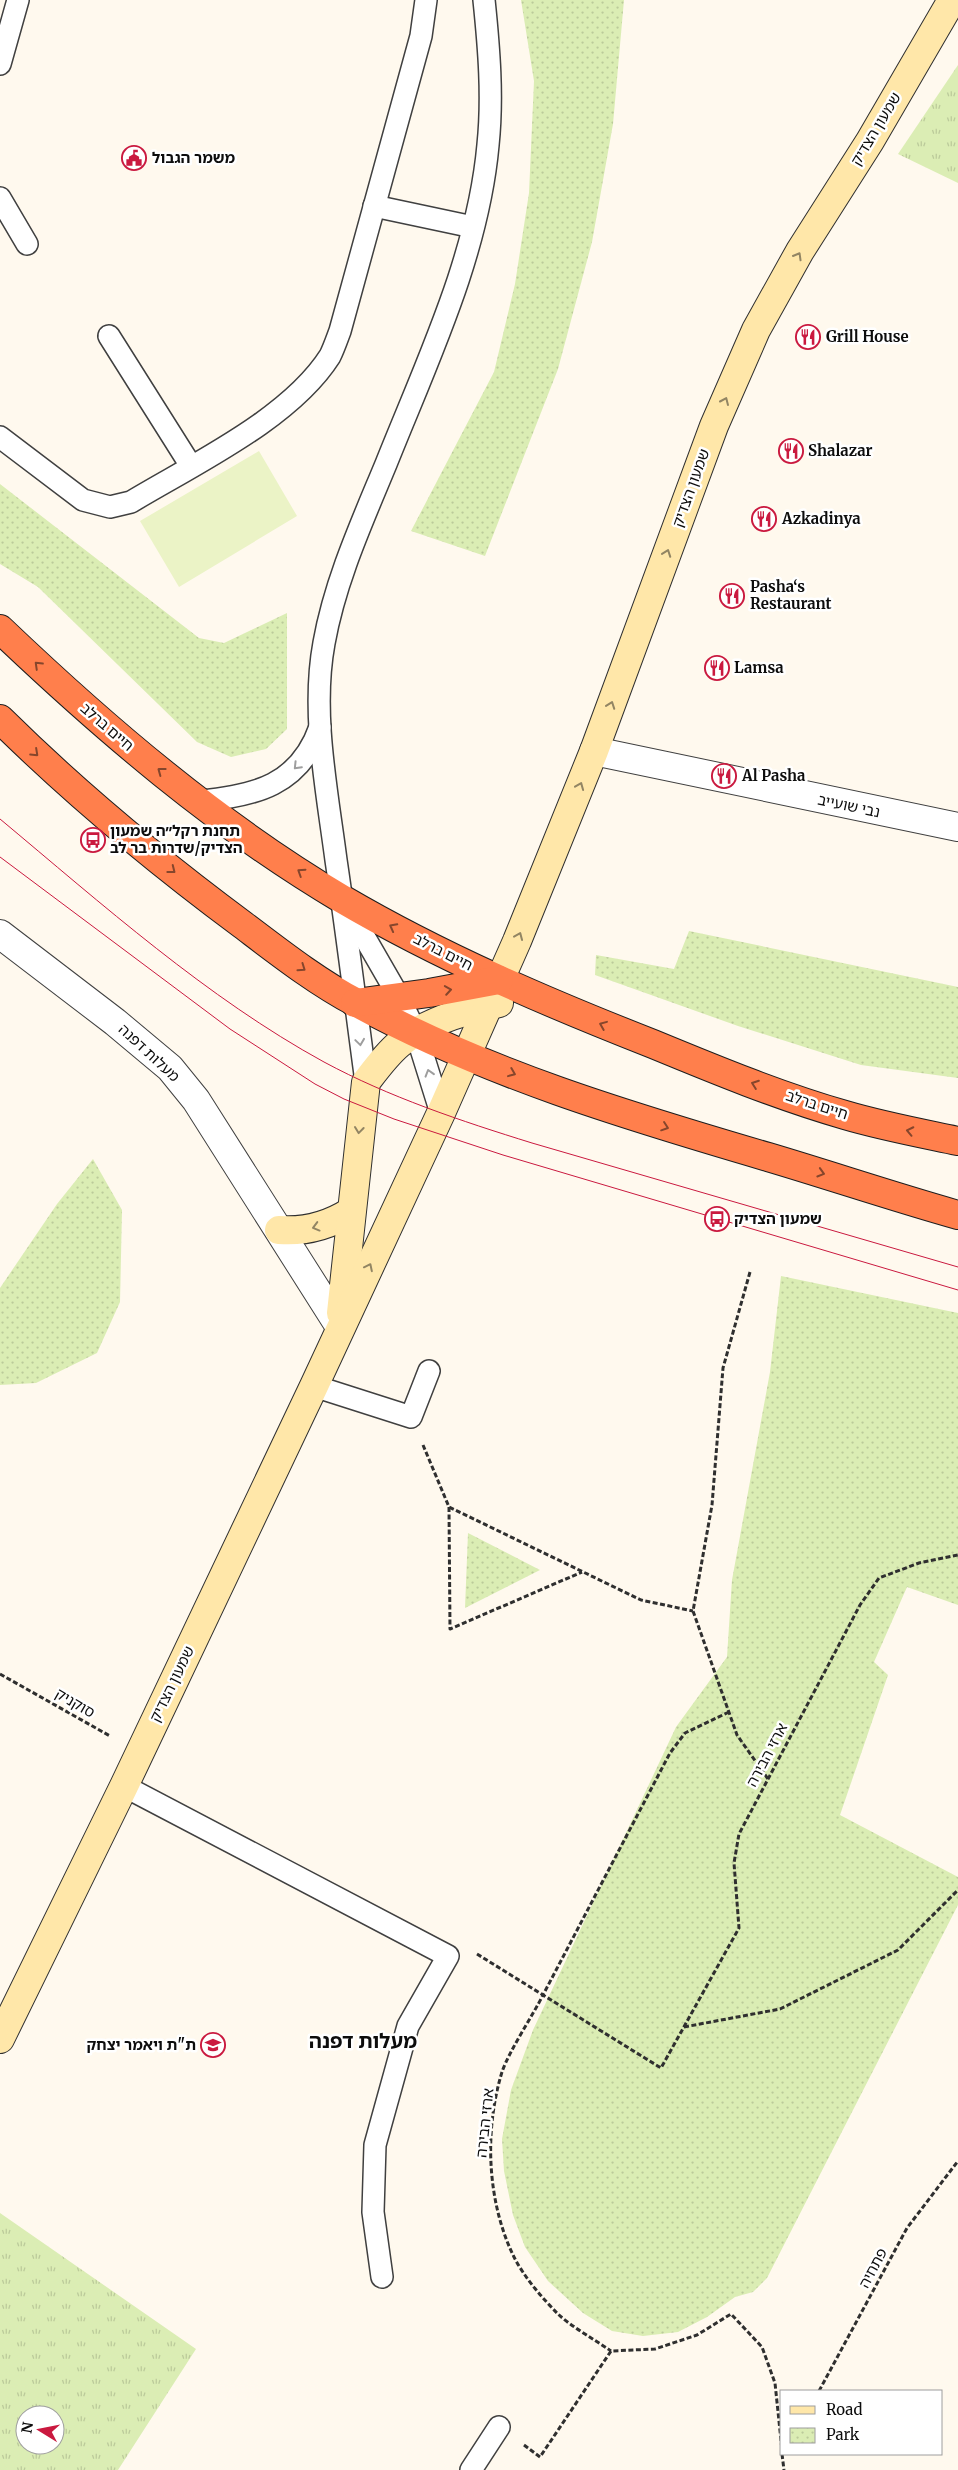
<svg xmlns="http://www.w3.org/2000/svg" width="958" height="2470" viewBox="0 0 958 2470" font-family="Merriweather,'Noto Sans Hebrew',serif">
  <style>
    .grass { fill: url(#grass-tufts); fill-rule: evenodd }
    .park { fill: url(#park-dots) }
    .pitch { fill: #ebf3c6 }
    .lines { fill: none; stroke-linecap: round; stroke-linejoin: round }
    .lane-casing { stroke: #404040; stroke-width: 24 }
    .street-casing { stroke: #404040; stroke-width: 30 }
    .secondary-casing { stroke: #2f2f2f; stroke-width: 30 }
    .highway-casing { stroke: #1e1e1e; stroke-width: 30 }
    .path { stroke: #2f2f2f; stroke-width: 3; stroke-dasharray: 5 2.5; stroke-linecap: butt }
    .lane { stroke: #fff; stroke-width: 21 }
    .street { stroke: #fff; stroke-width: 28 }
    .secondary { stroke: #ffe7a9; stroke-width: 28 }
    .highway { stroke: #ff7f4c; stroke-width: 28 }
    .tram { stroke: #ca193f; stroke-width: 1 }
    .oneway { stroke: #928563 }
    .oneway2 { stroke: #86462c }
    .oneway3 { stroke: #9e9e9e }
    .labels { text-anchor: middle; stroke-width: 5; stroke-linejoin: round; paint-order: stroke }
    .street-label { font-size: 15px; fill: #0d0d0d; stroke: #fff }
    .poi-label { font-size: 15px; font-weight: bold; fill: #0d0d0d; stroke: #fff; text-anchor: start }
    .district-label { font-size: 20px; font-weight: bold; fill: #0d0d0d; stroke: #fff }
  </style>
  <defs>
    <pattern id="grass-tufts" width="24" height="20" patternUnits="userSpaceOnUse" patternTransform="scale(1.25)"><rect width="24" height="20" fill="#dbedb4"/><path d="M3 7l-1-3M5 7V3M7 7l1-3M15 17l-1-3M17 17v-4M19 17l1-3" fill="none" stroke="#bbca9a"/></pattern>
    <pattern id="park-dots" width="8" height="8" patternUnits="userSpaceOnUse" patternTransform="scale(1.25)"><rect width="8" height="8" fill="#dbedb4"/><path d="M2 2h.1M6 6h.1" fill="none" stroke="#bbca9a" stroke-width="1.8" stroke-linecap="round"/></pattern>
  </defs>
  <rect width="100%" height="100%" fill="#fff9ee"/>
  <g class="grass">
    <polygon points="958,65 958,183 898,154"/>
    <path d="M 0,2213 L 196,2349 L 118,2470 L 0,2470 ZM 25,2415 L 55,2415 L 55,2445 L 25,2445 Z"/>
  </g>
  <g class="park">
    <polygon points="521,0 624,0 613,124 592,242 558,369 485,556 411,531 494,372 515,284 529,193 534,81"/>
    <polygon points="0,484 199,638 224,643 287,613 287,729 266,749 231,757 197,742 38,587 0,564"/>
    <polygon points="689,931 958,987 958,1078 861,1065 738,1026 595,975 596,955 674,969"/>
    <polygon points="93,1159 122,1210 120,1302 97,1353 36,1383 0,1385 0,1288 57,1204"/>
    <polygon points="781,1276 958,1313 958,1605 907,1587 874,1662 888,1675 840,1815 958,1877 958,1905 767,2278 753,2292 735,2297 707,2317 678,2332 643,2336 612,2331 583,2313 548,2281 525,2247 513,2215 504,2171 502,2139 511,2090 533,2030 676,1727 727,1657 732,1580 770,1372"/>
    <polygon points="468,1533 540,1570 465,1608"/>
  </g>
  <polygon class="pitch" points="259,451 297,516 179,587 140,521"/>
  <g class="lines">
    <defs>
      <g id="lane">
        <polyline points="0,64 18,0"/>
        <polyline points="0,198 27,244"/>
        <polyline points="374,206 473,227"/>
        <polyline points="109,336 191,466"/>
        <path d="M 0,437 L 83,500 L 110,507 L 131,502 C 194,464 290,419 330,356 C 334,348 337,339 340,331 L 421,36 L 426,0"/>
        <path d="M 200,801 C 255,796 300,785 320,727"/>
        <polyline points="346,905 399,997 416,1033 441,1113"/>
        <path d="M 366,1082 C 356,1008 347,934 336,860 C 327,790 311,713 324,643 C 335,581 362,522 386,464 C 427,361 478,256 488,145 C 493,97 489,48 484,0"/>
        <polyline points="314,1386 411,1417 429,1371"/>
        <polyline points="124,1786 448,1956 408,2026 375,2145 373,2212 382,2277"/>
        <polyline points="471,2470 499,2427"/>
      </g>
      <g id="street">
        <polyline points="594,751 958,827"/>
        <polyline points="0,934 115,1022 170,1068 196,1100 340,1327"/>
      </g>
      <g id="secondary">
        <path d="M 279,1230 C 306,1232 328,1226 350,1212"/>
        <path d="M 341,1313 L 366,1082 C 376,1069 386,1055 399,1044 C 425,1022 466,1010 499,1003"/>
        <polyline points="0,2039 124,1786 314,1386 441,1113 517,941 594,751 714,426 756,330 800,251 870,141 952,0"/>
      </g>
      <g id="highway">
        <path d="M 0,629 C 105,729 217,825 342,899 C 441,957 546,1002 653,1044 C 716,1070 779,1096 845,1115 C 882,1126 920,1133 958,1141"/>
        <path d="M 0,719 C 76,794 158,862 243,925 C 280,953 317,982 357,1003 C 485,1073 628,1116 768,1157 C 832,1176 894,1197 958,1215"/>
        <polyline points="355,1003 429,993 499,980"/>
      </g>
    </defs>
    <use href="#lane" class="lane-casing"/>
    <use href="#street" class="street-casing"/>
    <use href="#secondary" class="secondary-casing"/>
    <use href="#highway" class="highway-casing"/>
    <g class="path">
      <polyline points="750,1272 723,1368 712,1505 693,1611 737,1735 768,1779"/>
      <polyline points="423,1445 449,1507 641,1600 693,1611"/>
      <polyline points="449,1507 450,1629 582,1572"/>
      <polyline points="0,1674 110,1736"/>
      <polyline points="729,1712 685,1733 670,1753 543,1995 661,2068 739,1928 734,1863 739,1834 860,1605 879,1578 919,1563 958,1555"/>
      <path d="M 477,1954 L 543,1995 C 532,2017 509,2051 502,2072 C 484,2131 487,2202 514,2257 C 524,2277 543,2299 558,2314 C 573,2328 594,2339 611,2351"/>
      <polyline points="684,2027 780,2009 898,1950 958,1890"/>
      <polyline points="819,2391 907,2228 958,2161"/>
      <polyline points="524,2445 540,2457 611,2351 655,2349 697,2335 731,2314 762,2347 775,2383 782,2450"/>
      <polyline points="782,2454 784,2470"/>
    </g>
    <use href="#lane" class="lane"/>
    <use href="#street" class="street"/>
    <use href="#secondary" class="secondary"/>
    <use href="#highway" class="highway"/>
    <g class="tram">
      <path d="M 0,819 C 102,904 207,998 324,1062 C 389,1097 461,1121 532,1143 L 958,1267"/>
      <polyline points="0,857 230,1029 315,1084 344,1099 394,1119 503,1155 958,1290"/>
    </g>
  </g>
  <defs><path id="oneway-chevron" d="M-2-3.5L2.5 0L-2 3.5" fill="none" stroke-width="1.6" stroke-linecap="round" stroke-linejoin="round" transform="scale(1.25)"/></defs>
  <g class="oneway">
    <use href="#oneway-chevron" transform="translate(798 256) rotate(-60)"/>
    <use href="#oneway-chevron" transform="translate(725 401) rotate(-66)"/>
    <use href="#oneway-chevron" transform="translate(667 553) rotate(-70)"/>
    <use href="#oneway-chevron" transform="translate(611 705) rotate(-70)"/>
    <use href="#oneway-chevron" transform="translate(580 786) rotate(-68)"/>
    <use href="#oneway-chevron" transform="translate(519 936) rotate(-67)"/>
    <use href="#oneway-chevron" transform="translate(359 1130) rotate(97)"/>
    <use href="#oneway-chevron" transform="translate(316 1227) rotate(165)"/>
    <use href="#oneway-chevron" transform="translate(369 1267) rotate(-64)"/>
  </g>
  <g class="oneway2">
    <use href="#oneway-chevron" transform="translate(38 665) rotate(-136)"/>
    <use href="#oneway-chevron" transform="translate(35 753) rotate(43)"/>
    <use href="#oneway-chevron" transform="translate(161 771) rotate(-143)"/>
    <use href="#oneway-chevron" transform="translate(172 870) rotate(38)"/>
    <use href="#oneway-chevron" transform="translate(301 872) rotate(-147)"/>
    <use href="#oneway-chevron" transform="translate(393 927) rotate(-152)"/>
    <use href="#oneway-chevron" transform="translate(302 968) rotate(35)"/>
    <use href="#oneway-chevron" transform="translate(448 990) rotate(-9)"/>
    <use href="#oneway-chevron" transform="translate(603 1025) rotate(-158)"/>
    <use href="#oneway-chevron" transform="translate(512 1073) rotate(22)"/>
    <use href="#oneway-chevron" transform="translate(755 1084) rotate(-160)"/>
    <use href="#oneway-chevron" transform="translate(665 1127) rotate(19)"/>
    <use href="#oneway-chevron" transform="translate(910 1131) rotate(-168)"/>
    <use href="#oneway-chevron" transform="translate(821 1173) rotate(17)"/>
  </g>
  <g class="oneway3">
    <use href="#oneway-chevron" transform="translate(297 766) rotate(134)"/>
    <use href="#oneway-chevron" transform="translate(360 1042) rotate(82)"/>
    <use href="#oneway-chevron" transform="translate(429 1073) rotate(-107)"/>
  </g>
  <defs>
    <symbol id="civic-ring" viewBox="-11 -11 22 22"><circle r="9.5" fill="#fff" stroke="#ca193f" stroke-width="1.5"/><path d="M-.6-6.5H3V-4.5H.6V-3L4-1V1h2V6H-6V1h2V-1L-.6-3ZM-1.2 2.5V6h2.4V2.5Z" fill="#ca193f"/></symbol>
    <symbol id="restaurant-ring" viewBox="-11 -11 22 22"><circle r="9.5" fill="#fff" stroke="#ca193f" stroke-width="1.5"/><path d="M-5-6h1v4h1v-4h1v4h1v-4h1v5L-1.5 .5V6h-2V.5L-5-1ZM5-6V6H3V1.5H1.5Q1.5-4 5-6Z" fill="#ca193f"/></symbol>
    <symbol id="bus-ring" viewBox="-11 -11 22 22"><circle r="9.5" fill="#fff" stroke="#ca193f" stroke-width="1.5"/><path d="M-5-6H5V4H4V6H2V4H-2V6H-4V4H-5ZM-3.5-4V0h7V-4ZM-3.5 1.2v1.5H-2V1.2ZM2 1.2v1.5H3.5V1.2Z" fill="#ca193f"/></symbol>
    <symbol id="school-ring" viewBox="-11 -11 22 22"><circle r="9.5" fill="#fff" stroke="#ca193f" stroke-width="1.5"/><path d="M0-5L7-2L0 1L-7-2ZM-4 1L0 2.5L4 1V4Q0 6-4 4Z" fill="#ca193f"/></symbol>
  </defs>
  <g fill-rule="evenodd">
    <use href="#civic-ring" x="120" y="144" width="28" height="28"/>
    <use href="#restaurant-ring" x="794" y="323" width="28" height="28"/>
    <use href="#restaurant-ring" x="777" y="437" width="28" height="28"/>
    <use href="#restaurant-ring" x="750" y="505" width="28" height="28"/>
    <use href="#restaurant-ring" x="718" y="582" width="28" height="28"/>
    <use href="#restaurant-ring" x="703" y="654" width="28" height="28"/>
    <use href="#restaurant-ring" x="710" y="762" width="28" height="28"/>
    <use href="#bus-ring" x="79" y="826" width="28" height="28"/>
    <use href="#bus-ring" x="703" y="1205" width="28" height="28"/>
    <use href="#school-ring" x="199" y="2031" width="28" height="28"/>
  </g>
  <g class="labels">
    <g class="street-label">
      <text transform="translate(876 129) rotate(-59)" y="5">שמעון הצדיק</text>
      <text transform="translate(691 488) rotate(-70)" y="5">שמעון הצדיק</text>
      <text transform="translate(107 727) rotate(41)" y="5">חיים ברלב</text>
      <text transform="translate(849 806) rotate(12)" y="5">נבי שועייב</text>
      <text transform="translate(443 952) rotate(27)" y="5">חיים ברלב</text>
      <text transform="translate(149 1053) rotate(43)" y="5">מעלות דפנה</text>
      <text transform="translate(817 1105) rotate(18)" y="5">חיים ברלב</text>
      <text transform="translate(172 1684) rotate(-64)" y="5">שמעון הצדיק</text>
      <text transform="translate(75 1703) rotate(30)" y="5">סוקניק</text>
      <text transform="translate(767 1755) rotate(-62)" y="5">ארזי הבירה</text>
      <text transform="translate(485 2123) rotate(-84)" y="5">ארזי הבירה</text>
      <text transform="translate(873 2268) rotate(-62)" y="5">פתחיה</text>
    </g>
    <g class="poi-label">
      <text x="152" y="163">משמר הגבול</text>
      <text x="826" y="342">Grill House</text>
      <text x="808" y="456">Shalazar</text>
      <text x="782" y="524">Azkadinya</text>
      <text x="750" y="592">Pasha‘s<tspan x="750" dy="17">Restaurant</tspan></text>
      <text x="734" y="673">Lamsa</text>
      <text x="742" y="781">Al Pasha</text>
      <text x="110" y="836">תחנת רקל״ה שמעון<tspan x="110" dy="17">הצדיק/שדרות בר לב</tspan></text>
      <text x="734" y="1224">שמעון הצדיק</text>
      <text x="196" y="2050" text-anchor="end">ת"ת ויאמר יצחק</text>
    </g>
    <g class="district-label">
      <text x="363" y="2048">מעלות דפנה</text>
    </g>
  </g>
  <rect x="780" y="2390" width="162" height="65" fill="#ffffff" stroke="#9e9e9e"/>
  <rect x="790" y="2406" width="25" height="8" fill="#ffe7a9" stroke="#9e9e9e"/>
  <text x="826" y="2415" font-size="15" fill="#0d0d0d">Road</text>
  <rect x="790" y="2428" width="25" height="15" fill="url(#park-dots)" stroke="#9e9e9e"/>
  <text x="826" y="2440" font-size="15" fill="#0d0d0d">Park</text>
  <g transform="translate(40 2430) rotate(280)"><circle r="24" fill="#ffffff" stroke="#9e9e9e"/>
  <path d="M0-4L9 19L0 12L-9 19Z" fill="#ca193f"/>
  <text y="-8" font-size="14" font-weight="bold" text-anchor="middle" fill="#0d0d0d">N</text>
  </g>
</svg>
